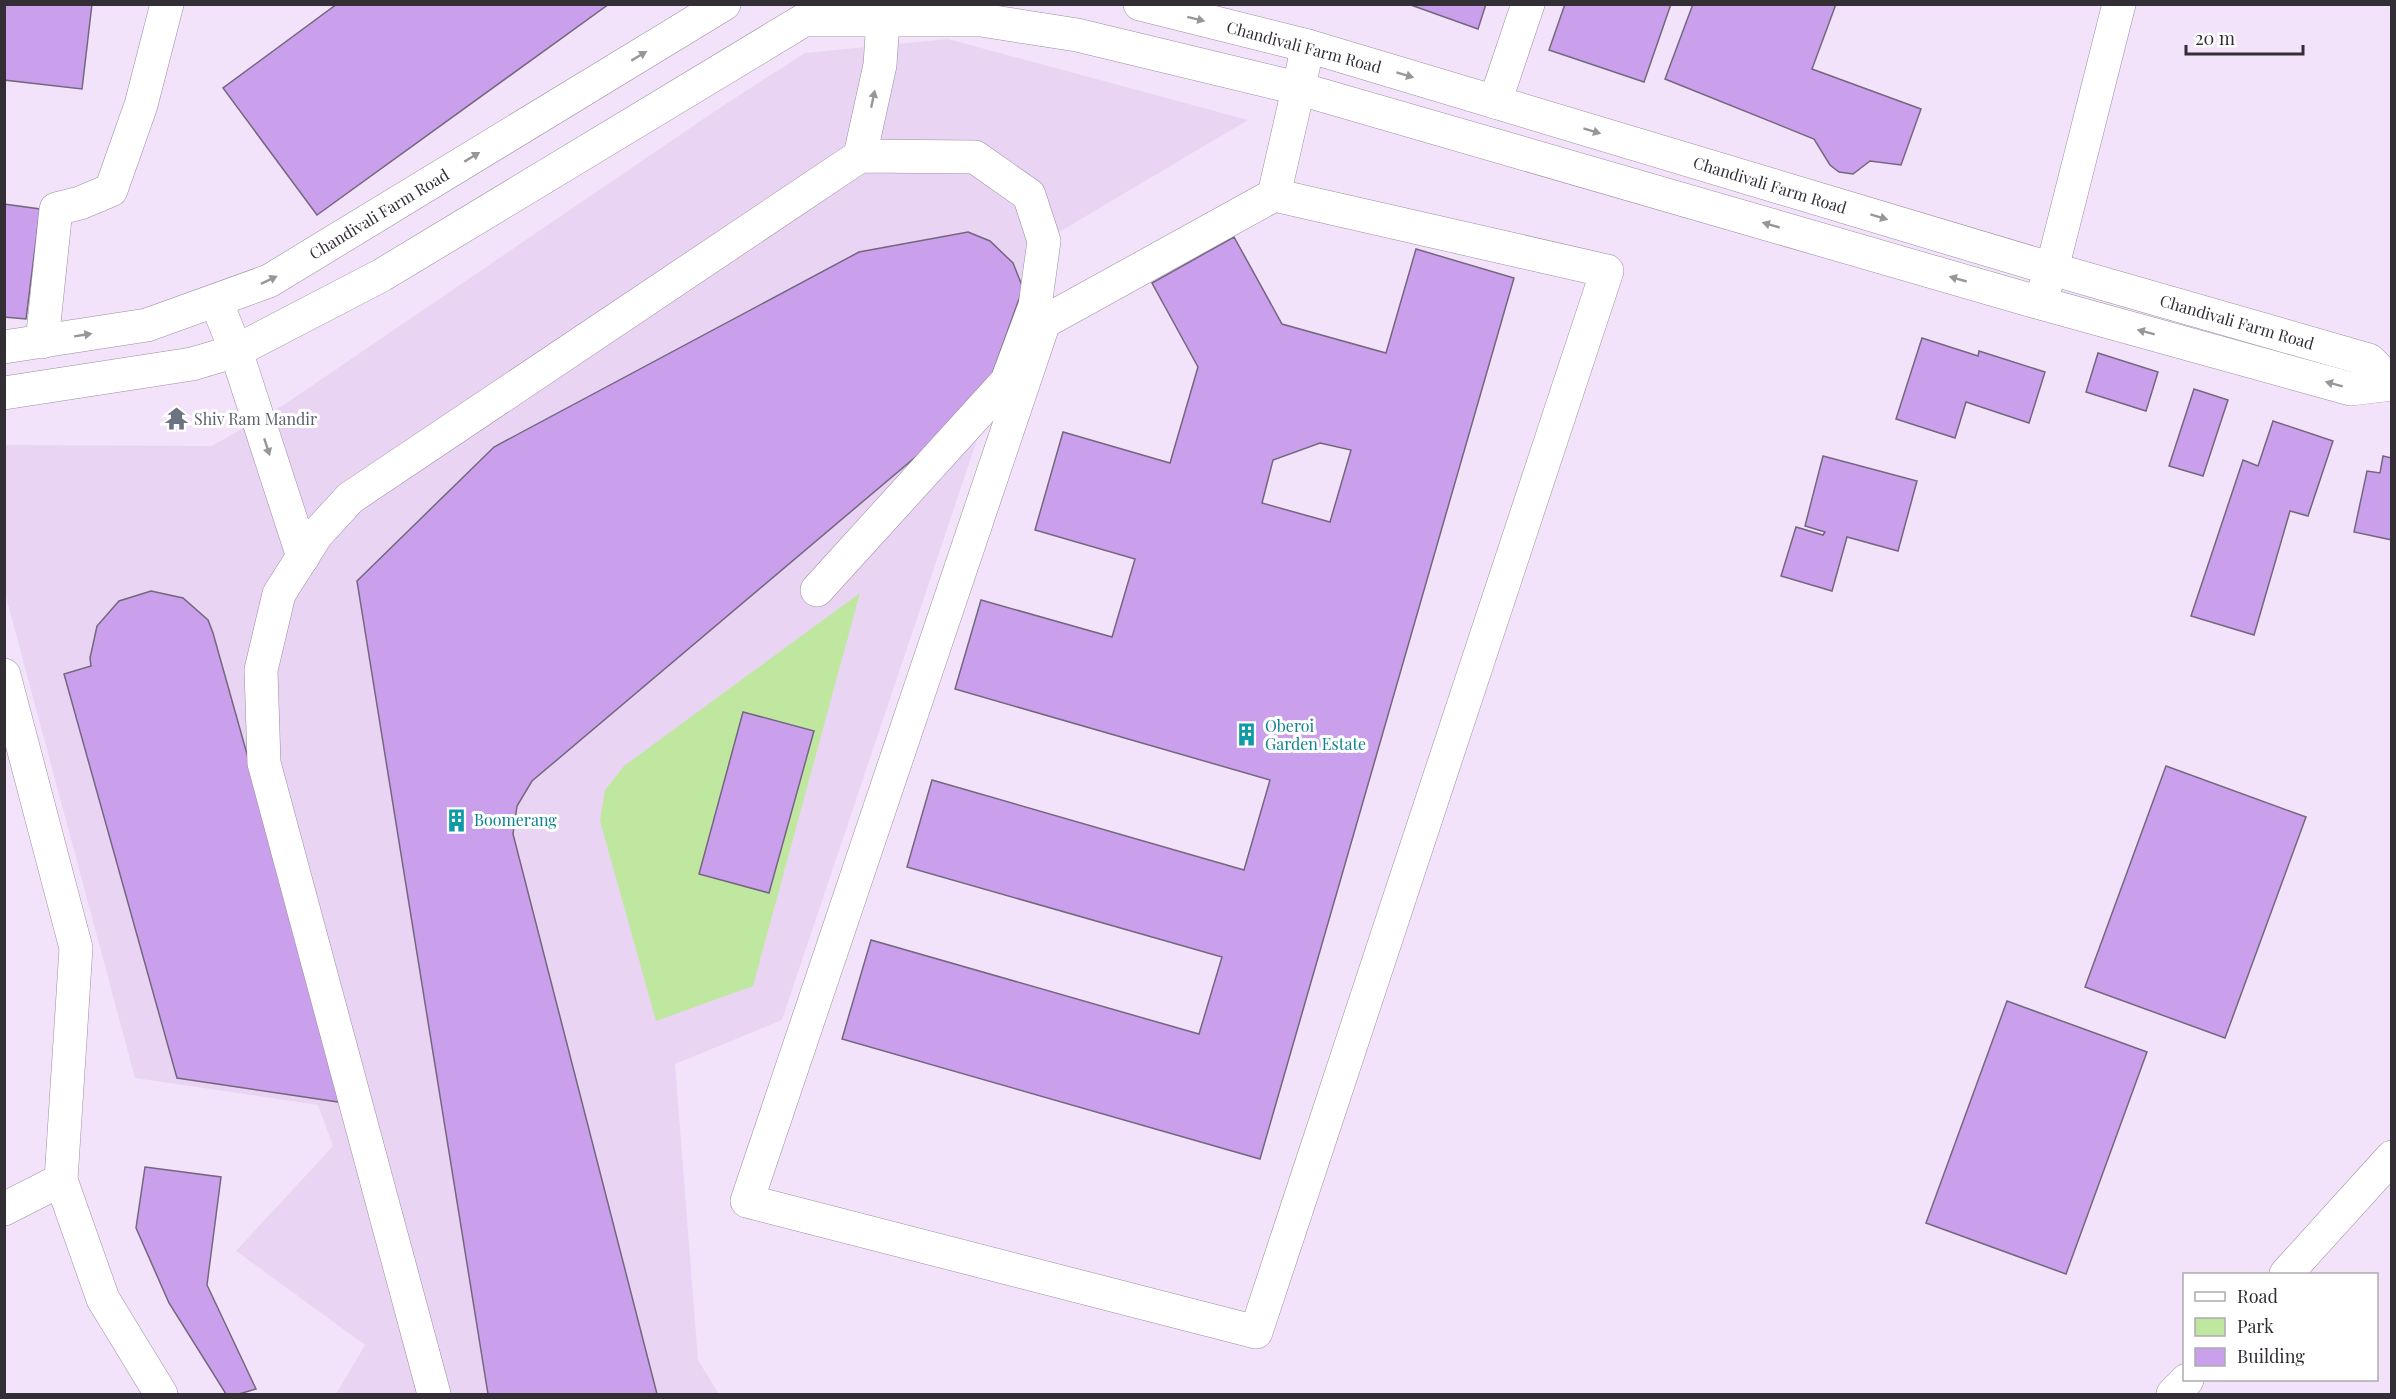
<svg xmlns="http://www.w3.org/2000/svg" width="2396" height="1399" viewBox="0 0 2396 1399" font-family="'Playfair Display',serif">
  <style>
    .built { fill: #e9d5f3 }
    .green { fill: #c0e7a0 }
    .building { fill: #caa0ed; stroke: #73677d; stroke-width: 1.5; fill-rule: evenodd }
    .lines { fill: none; stroke-linecap: round; stroke-linejoin: round }
    .minor-casing { stroke: #9c8da2; stroke-width: 34 }
    .minor { stroke: #fff; stroke-width: 33 }
    .oneway { fill: #99969a }
    .labels { text-anchor: middle; stroke-width: 6; stroke-linejoin: round; paint-order: stroke }
    .street-label { font-size: 16px; fill: #332d36; stroke: #fff }
    .worship-label { font-size: 16px; fill: #5b616d; stroke: #fff; text-anchor: start }
    .culture-label { font-size: 16px; fill: #0d838f; stroke: #fff; text-anchor: start }
  </style>
  <rect width="100%" height="100%" fill="#f3e3fa"/>
  <polygon class="built" points="948,39 1248,120 1044,241 782,1020 675,1064 698,1360 719,1394 336,1394 365,1345 236,1251 333,1146 318,1105 135,1078 5,593 4,445 212,446 285,404 724,105 805,53"/>
  <polygon class="green" points="860,593 753,986 656,1021 600,821 605,790 624,766"/>
  <g class="building">
    <polygon points="4,4 92,4 82,89 4,80"/>
    <polygon points="337,4 609,4 317,215 223,88"/>
    <polygon points="1408,4 1486,4 1478,29"/>
    <polygon points="1565,4 1671,4 1644,82 1549,50"/>
    <polygon points="1693,4 1836,4 1812,69 1921,109 1901,165 1870,161 1853,174 1839,172 1830,165 1814,139 1665,79"/>
    <polygon points="4,204 40,209 26,319 4,317"/>
    <polygon points="968,232 990,241 1013,263 1023,288 983,400 532,781 517,806 513,834 657,1394 488,1394 357,581 494,447 859,252"/>
    <path d="M 1234,237 L 1282,324 L 1386,353 L 1416,249 L 1514,278 L 1260,1159 L 842,1039 L 871,940 L 1199,1034 L 1222,957 L 907,867 L 932,780 L 1244,870 L 1270,780 L 955,689 L 981,600 L 1112,637 L 1135,559 L 1035,530 L 1063,432 L 1170,463 L 1198,367 L 1152,283 ZM 1320,443 L 1351,450 L 1330,522 L 1262,503 L 1273,460 Z"/>
    <polygon points="1922,338 1978,356 1979,351 2045,372 2029,423 1966,402 1955,438 1896,419"/>
    <polygon points="2098,353 2158,372 2146,411 2086,392"/>
    <polygon points="2194,389 2228,400 2203,476 2169,466"/>
    <polygon points="2273,421 2333,441 2308,516 2290,511 2254,635 2191,616 2243,460 2258,466"/>
    <polygon points="1823,456 1917,481 1898,551 1847,537 1832,591 1781,576 1796,527 1823,535 1825,532 1805,526"/>
    <polygon points="2383,456 2392,458 2392,540 2354,532 2367,471 2380,473"/>
    <polygon points="151,591 183,598 208,620 213,633 345,1103 177,1078 64,674 91,666 90,658 97,626 119,601"/>
    <polygon points="743,712 814,731 769,893 699,874"/>
    <polygon points="2166,766 2306,817 2225,1038 2085,987"/>
    <polygon points="2007,1001 2147,1052 2066,1274 1926,1223"/>
    <polygon points="145,1167 221,1177 207,1285 256,1389 239,1394 226,1394 169,1303 136,1228"/>
  </g>
  <g class="lines">
    <defs>
      <g id="minor">
        <polyline points="1140,4 1308,46 2052,269 2369,360 2392,383"/>
        <polyline points="1495,102 1528,4"/>
        <polyline points="860,156 880,65 883,20"/>
        <polyline points="1274,195 1044,322 747,1201 1256,1332 1607,271 1274,195 1308,46"/>
        <polyline points="2044,290 2052,269 2119,4"/>
        <polyline points="216,301 236,351 303,557"/>
        <polyline points="42,342 56,209 80,203 111,190 141,105 167,4"/>
        <polyline points="4,347 147,325 269,281 724,4"/>
        <polyline points="4,393 192,364 236,351 382,275 804,20 981,20 1077,35 1297,88 2040,303 2351,389 2392,384"/>
        <polyline points="4,675 76,948 61,1180 103,1299 161,1394"/>
        <polyline points="4,1209 61,1180"/>
        <polyline points="2286,1274 2392,1157"/>
        <polyline points="434,1394 264,763 261,670 279,594 317,534 350,498 860,156 975,157 1029,195 1044,241 1035,306 1007,381 817,590"/>
        <polyline points="2173,1394 2187,1380"/>
      </g>
    </defs>
    <use href="#minor" class="minor-casing"/>
    <use href="#minor" class="minor"/>
  </g>
  <defs><path id="oneway-solid" d="M-6-.8H1V-3.2L6.5 0L1 3.2V.8H-6Z" transform="scale(1.5)"/></defs>
  <g class="oneway">
    <use href="#oneway-solid" transform="translate(1196 19) rotate(14)"/>
    <use href="#oneway-solid" transform="translate(639 56) rotate(-31)"/>
    <use href="#oneway-solid" transform="translate(1405 75) rotate(17)"/>
    <use href="#oneway-solid" transform="translate(873 99) rotate(-78)"/>
    <use href="#oneway-solid" transform="translate(1592 131) rotate(17)"/>
    <use href="#oneway-solid" transform="translate(472 157) rotate(-31)"/>
    <use href="#oneway-solid" transform="translate(1879 217) rotate(17)"/>
    <use href="#oneway-solid" transform="translate(1771 225) rotate(-164)"/>
    <use href="#oneway-solid" transform="translate(1958 279) rotate(-164)"/>
    <use href="#oneway-solid" transform="translate(269 280) rotate(-26)"/>
    <use href="#oneway-solid" transform="translate(2146 332) rotate(-165)"/>
    <use href="#oneway-solid" transform="translate(83 335) rotate(-9)"/>
    <use href="#oneway-solid" transform="translate(2334 384) rotate(-165)"/>
    <use href="#oneway-solid" transform="translate(267 447) rotate(72)"/>
  </g>
  <defs>
    <symbol id="temple-bare" viewBox="-9 -9 18 18"><path d="M0-6L5-2H3V0L6.5 2.5H4V6H1.5V3h-3V6H-4V2.5H-6.5L-3 0V-2H-5Z" fill="#6b7280" stroke="#fff" stroke-width="2.5" paint-order="stroke"/></symbol>
    <symbol id="building-bare" viewBox="-9 -9 18 18"><path d="M-4-6H4V6H1V3H-1V6H-4ZM-2.5-4.3h1.7v1.8h-1.7ZM.8-4.3h1.7v1.8H.8ZM-2.5-1h1.7V.8h-1.7ZM.8-1h1.7V.8H.8Z" fill="#0f9aa8" stroke="#fff" stroke-width="2.5" paint-order="stroke"/></symbol>
  </defs>
  <g fill-rule="evenodd">
    <use href="#temple-bare" x="160" y="402" width="33" height="33"/>
    <use href="#building-bare" x="1230" y="718" width="33" height="33"/>
    <use href="#building-bare" x="440" y="804" width="33" height="33"/>
  </g>
  <g class="labels">
    <g class="street-label">
      <text transform="translate(1304 47) rotate(15)" y="6">Chandivali Farm Road</text>
      <text transform="translate(1770 185) rotate(17)" y="6">Chandivali Farm Road</text>
      <text transform="translate(379 214) rotate(-31)" y="6">Chandivali Farm Road</text>
      <text transform="translate(2237 322) rotate(16)" y="6">Chandivali Farm Road</text>
    </g>
    <g class="worship-label">
      <text x="194" y="425">Shiv Ram Mandir</text>
    </g>
    <g class="culture-label">
      <text x="1265" y="732">Oberoi<tspan x="1265" dy="18">Garden Estate</tspan></text>
      <text x="474" y="826">Boomerang</text>
    </g>
  </g>
  <rect width="2396" height="1399" fill="none" stroke="#332d36" stroke-width="12"/>
  <rect x="2183" y="1273" width="195" height="108" fill="#ffffff" stroke="#adabaf" stroke-width="1.5"/>
  <rect x="2195" y="1292" width="30" height="9" fill="#ffffff" stroke="#adabaf" stroke-width="1.5"/>
  <text x="2237" y="1303" font-size="18" fill="#332d36">Road</text>
  <rect x="2195" y="1318" width="30" height="18" fill="#c0e7a0" stroke="#adabaf" stroke-width="1.5"/>
  <text x="2237" y="1333" font-size="18" fill="#332d36">Park</text>
  <rect x="2195" y="1348" width="30" height="18" fill="#caa0ed" stroke="#adabaf" stroke-width="1.5"/>
  <text x="2237" y="1363" font-size="18" fill="#332d36">Building</text>
  <path d="M2186 45v9h117v-9" fill="none" stroke="#332d36" stroke-width="3"/>
  <text x="2195" y="45" font-size="18" fill="#332d36" stroke="#ffffff" stroke-width="4.5" paint-order="stroke">20 m</text>
</svg>
